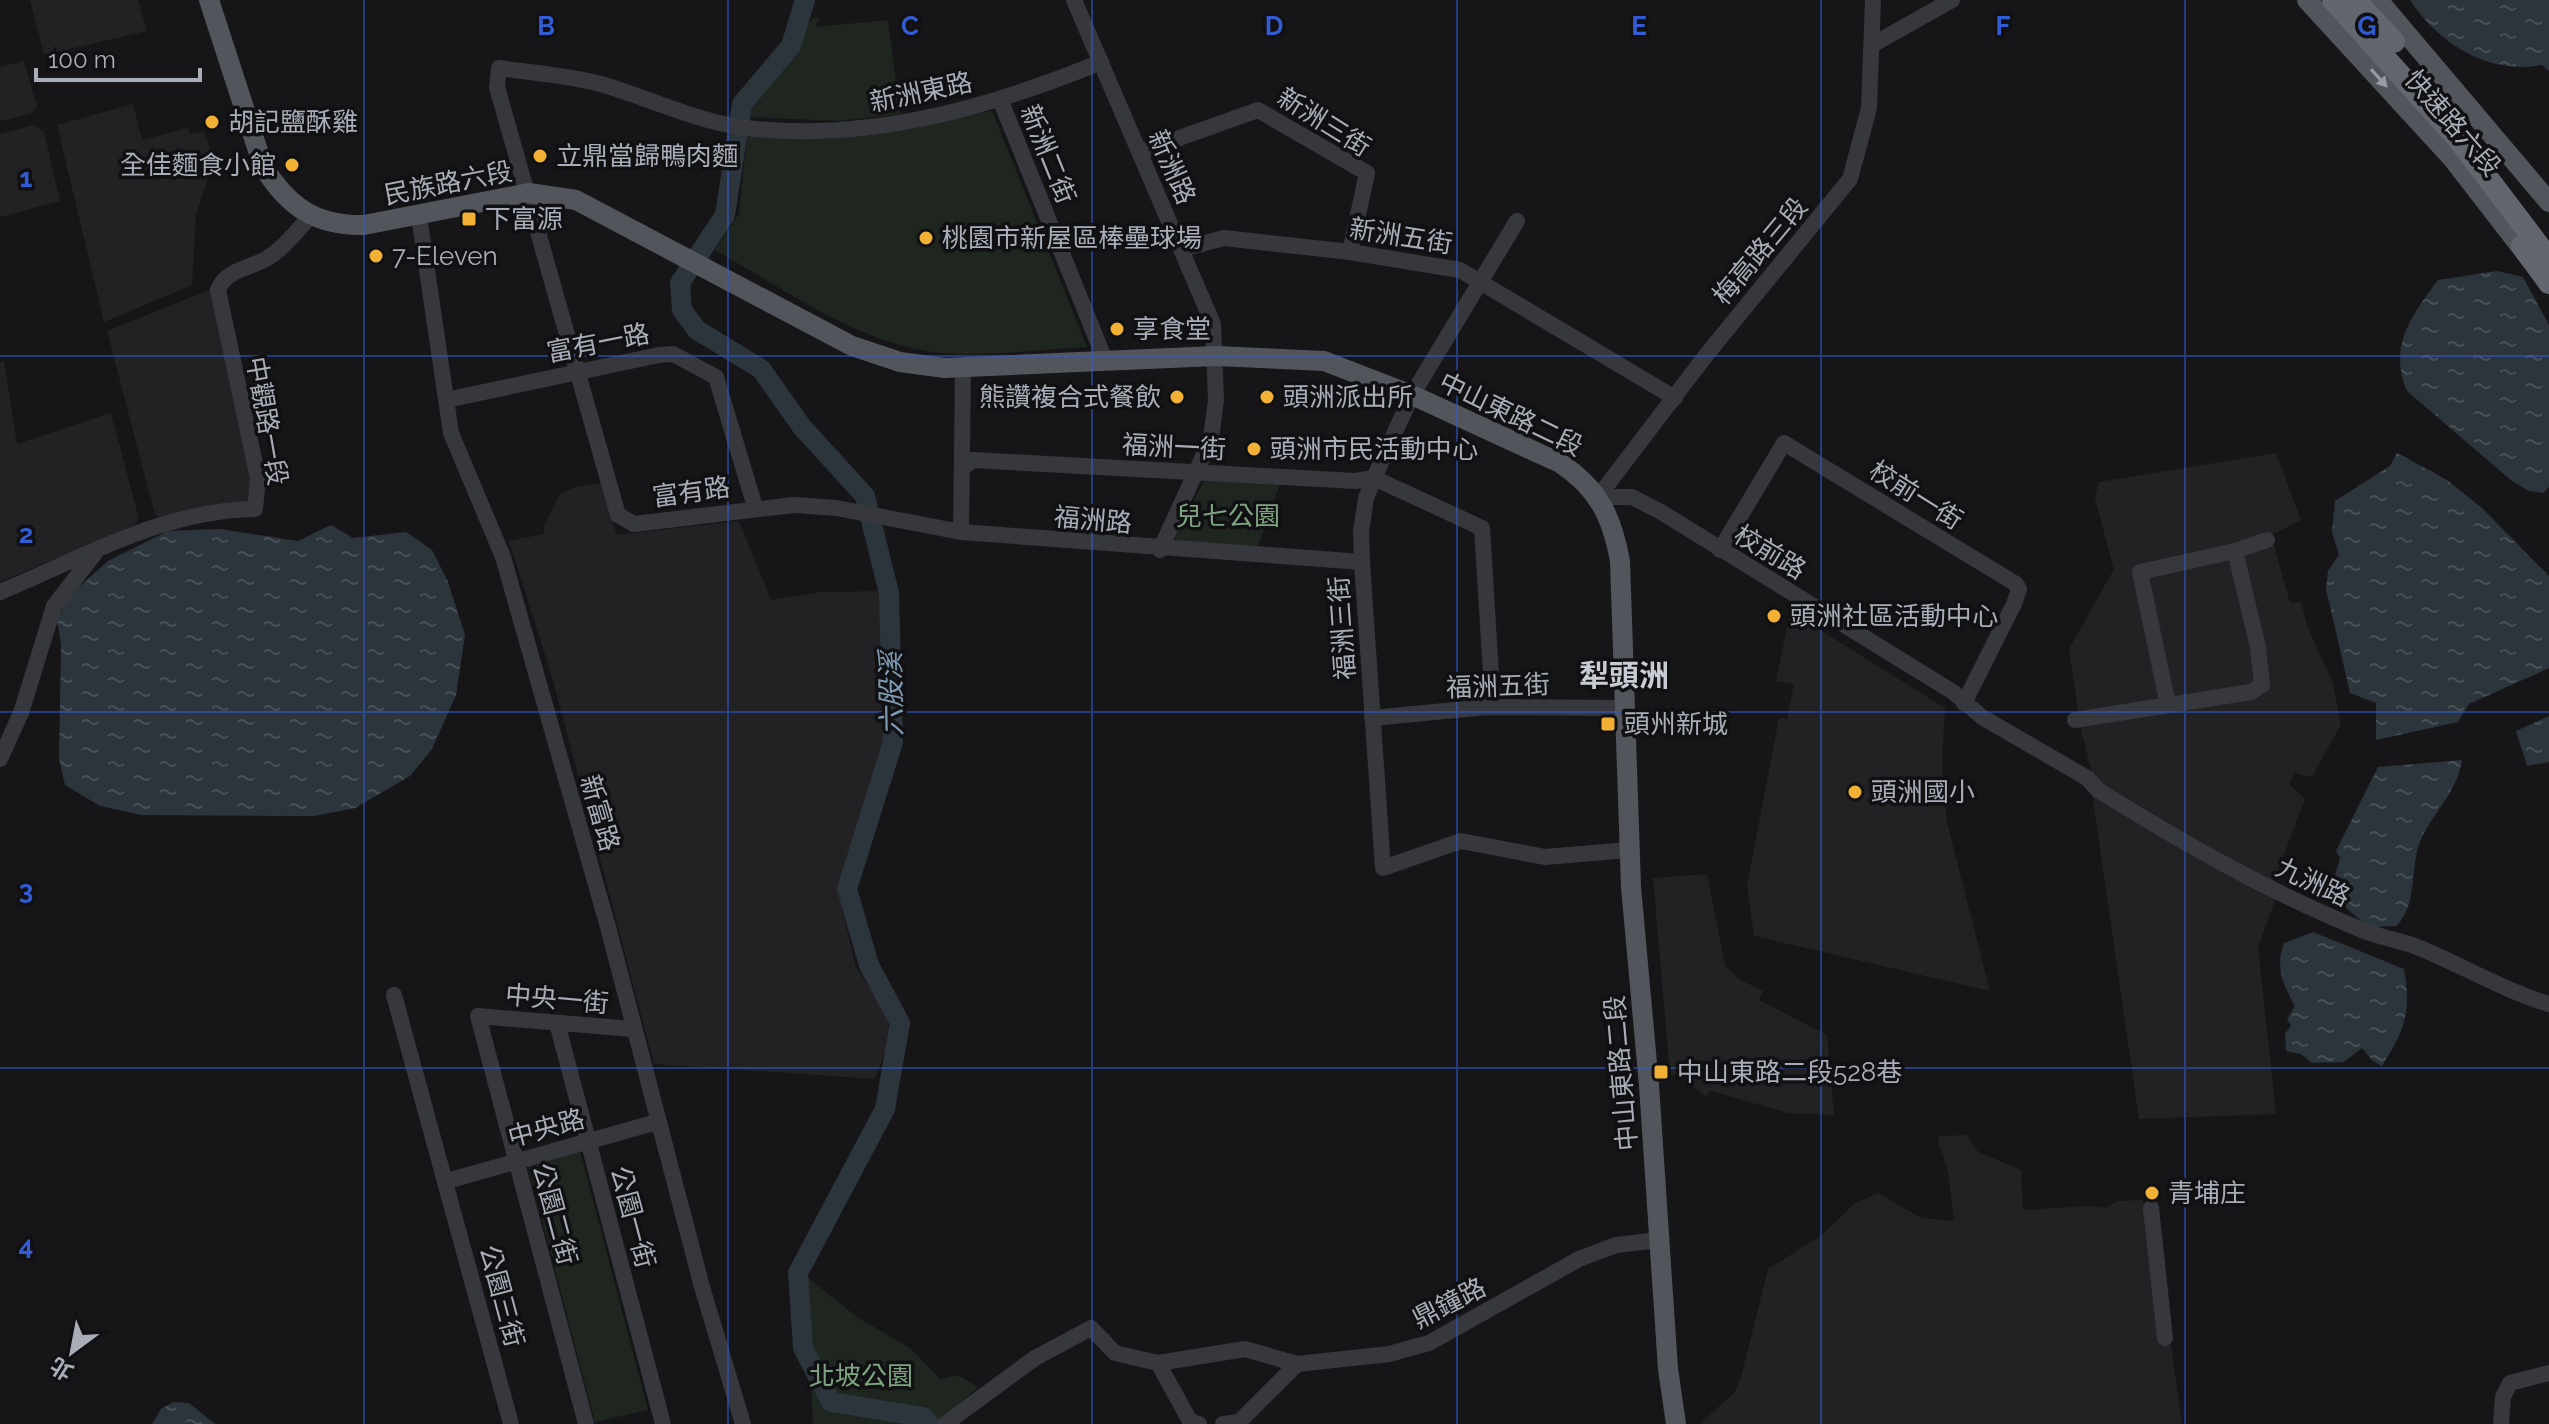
<svg xmlns="http://www.w3.org/2000/svg" width="2549" height="1424" viewBox="0 0 2549 1424" font-family="Raleway,'Noto Sans TC',sans-serif">
  <style>
    .built { fill: #222225 }
    .green { fill: #1e261f }
    .water { fill: url(#water-ripples) }
    .lines { fill: none; stroke-linecap: round; stroke-linejoin: round }
    .river { stroke: #2c353c; stroke-width: 20 }
    .minor { stroke: #37383d; stroke-width: 16 }
    .major { stroke: #53555c; stroke-width: 20 }
    .highway { stroke: #63666e; stroke-width: 22 }
    .oneway { fill: #979ba6 }
    .grid { fill: none; stroke: #325cd3; stroke-width: 2; stroke-opacity: 0.55 }
    .poi-dot { fill: #f2b134; stroke: #111113; stroke-width: 3 }
    .labels { text-anchor: middle; stroke-width: 7; stroke-linejoin: round; paint-order: stroke }
    .street-label { font-size: 26px; fill: #a8adb8; stroke: #111113 }
    .poi-label { font-size: 26px; fill: #a8adb8; stroke: #111113; text-anchor: start }
    .park-label { font-size: 26px; fill: #7fa381; stroke: #111113 }
    .water-label { font-size: 28px; font-style: italic; fill: #7f9bb3; stroke: #111113 }
    .quarter-label { font-size: 30px; font-weight: bold; fill: #c9ccd4; stroke: #111113 }
    .grid-label { font-size: 26px; text-anchor: middle; font-weight: bold; fill: #325cd3; stroke: #111113; stroke-width: 7; stroke-linejoin: round; paint-order: stroke }
  </style>
  <defs>
    <pattern id="water-ripples" width="26" height="14" patternUnits="userSpaceOnUse" patternTransform="scale(2)"><rect width="26" height="14" fill="#2c353c"/><path d="M2 4q2-2 4 0t4 0M15 11q2-2 4 0t4 0" fill="none" stroke="#485056"/></pattern>
  </defs>
  <rect width="100%" height="100%" fill="#161618"/>
  <g class="built">
    <polygon points="30,0 138,0 147,31 44,55"/>
    <polygon points="24,61 37,106 31,114 0,121 0,67"/>
    <polygon points="133,104 142,140 188,128 190,134 204,132 214,159 196,214 192,285 104,322 57,125"/>
    <polygon points="34,125 44,132 60,201 0,217 0,134"/>
    <polygon points="214,288 253,493 247,504 163,518 155,515 107,331"/>
    <polygon points="4,361 17,444 111,413 139,519 135,525 0,582 0,362"/>
    <polygon points="2276,453 2301,520 2271,535 2290,603 2301,602 2308,628 2333,683 2341,724 2312,777 2294,773 2289,784 2305,799 2273,883 2095,784 2081,730 2069,649 2114,569 2095,499 2099,482"/>
    <polygon points="603,483 616,535 739,521 771,600 820,592 883,591 890,738 877,780 864,805 838,891 856,968 887,1011 890,1039 875,1079 654,1064 553,680 509,541 544,534 544,526 560,494 575,487"/>
    <polygon points="1791,607 1819,624 1820,630 1945,708 1942,762 1947,822 1990,991 1754,936 1747,885 1779,718 1787,719 1794,684 1776,681"/>
    <polygon points="2092,793 2277,895 2258,947 2276,1114 2139,1119"/>
    <polygon points="1707,874 1725,966 1740,980 1763,991 1759,1000 1827,1035 1834,1115 1788,1113 1711,1091 1706,1096 1676,1074 1670,1075 1653,878"/>
    <polygon points="1967,1135 1978,1152 2021,1170 2023,1210 2090,1206 2106,1208 2118,1201 2142,1200 2149,1214 2158,1251 2182,1424 1700,1424 1734,1393 1741,1377 1768,1269 1823,1234 1855,1203 1878,1193 1921,1218 1954,1221 1948,1172 1938,1141 1939,1136"/>
  </g>
  <g class="green">
    <polygon points="813,18 819,18 816,27 888,20 900,114 839,121 745,117 752,96"/>
    <path d="M 992,111 L 1087,347 C 1035,349 967,361 916,349 C 844,333 779,286 715,250 L 739,214 L 747,137 L 875,134 Z"/>
    <polygon points="1204,481 1281,481 1257,548 1178,545 1174,536"/>
    <polygon points="580,1151 648,1410 595,1422 528,1166"/>
    <polygon points="806,1276 857,1317 910,1348 940,1379 958,1375 978,1387 937,1424 813,1424"/>
  </g>
  <g class="water">
    <path d="M 2410,0 L 2549,0 L 2549,71 L 2542,65 C 2488,75 2439,44 2410,0 Z"/>
    <path d="M 2497,271 L 2523,277 L 2549,325 L 2549,487 L 2543,493 L 2529,491 L 2512,481 L 2407,391 C 2388,347 2411,316 2438,280 Z"/>
    <polygon points="2397,453 2447,480 2482,508 2549,576 2549,668 2469,704 2458,722 2376,740 2376,703 2350,693 2326,589 2328,571 2339,555 2332,532 2335,501 2390,466"/>
    <polygon points="331,525 353,538 406,532 432,550 448,582 465,635 456,695 432,749 410,776 355,808 314,816 141,815 100,806 65,785 59,759 61,645 57,619 69,596 108,561 168,531 220,529 298,541"/>
    <polygon points="2549,716 2549,762 2527,766 2516,731"/>
    <path d="M 2462,760 C 2457,792 2436,809 2422,837 C 2408,868 2420,898 2397,926 L 2368,927 L 2335,898 L 2334,879 L 2340,858 L 2336,851 L 2378,767 Z"/>
    <path d="M 2313,932 L 2404,969 C 2412,1012 2404,1031 2382,1066 L 2372,1060 L 2362,1048 L 2344,1062 L 2312,1063 L 2301,1054 L 2286,1051 L 2285,1034 L 2291,1026 L 2287,1019 L 2295,1006 C 2283,984 2275,968 2284,943 Z"/>
    <polygon points="173,1402 189,1403 215,1424 152,1424 161,1409"/>
  </g>
  <g class="lines">
    <polyline class="river" points="805,0 791,46 742,104 725,215 680,283 682,310 697,330 761,369 802,427 865,496 889,593 893,742 847,889 869,965 900,1023 885,1109 798,1273 803,1348 831,1402 924,1417 929,1424"/>
    <g class="minor">
      <polyline points="1074,0 1213,324 1216,400 1211,439 1160,550"/>
      <polyline points="1872,45 1952,0"/>
      <path d="M 1101,62 C 989,108 868,142 746,128 C 697,122 649,98 601,84 C 567,75 533,73 499,68 L 497,87 L 618,515 L 634,524 L 794,505 L 836,508 L 961,532 L 1362,562"/>
      <polyline points="1000,99 1105,360"/>
      <polyline points="1140,152 1258,110 1367,173 1350,252"/>
      <polyline points="419,216 451,433 503,557 608,927 702,1287 743,1424"/>
      <polyline points="1517,221 1412,395 1374,478 1366,498 1361,532 1362,562 1383,868 1461,841 1545,857 1629,850"/>
      <polyline points="1182,249 1224,238 1350,252 1460,270 1675,398"/>
      <polyline points="446,400 659,355 673,354 716,377 755,507"/>
      <polyline points="963,468 973,460 1355,481 1374,478 1482,528 1493,707"/>
      <path d="M 1598,497 L 1632,497 L 1661,512 L 1953,692 L 1982,717 L 2087,778 L 2098,790 C 2183,843 2269,892 2362,930 C 2379,937 2398,940 2415,946 C 2460,964 2502,990 2549,1004"/>
      <polyline points="1598,497 1707,354 1850,179 1869,108 1873,0"/>
      <polyline points="961,532 963,367"/>
      <polyline points="1720,550 1784,443 2016,584 2019,589 2014,604 1964,703"/>
      <path d="M 0,592 C 82,558 164,510 255,509 L 258,478 L 218,290 C 224,271 249,268 264,260 C 282,251 297,230 311,216"/>
      <polyline points="2168,705 2140,572 2235,551 2267,540"/>
      <polyline points="1372,718 1487,707 1626,708"/>
      <polyline points="2075,720 2251,692 2262,685 2258,647 2235,551"/>
      <polyline points="0,759 21,713 54,606 95,553"/>
      <polyline points="394,995 511,1424"/>
      <polyline points="557,1023 663,1424"/>
      <polyline points="447,1181 657,1122"/>
      <polyline points="2151,1208 2165,1338"/>
      <polyline points="1158,1363 1245,1349 1297,1364"/>
      <polyline points="586,1424 478,1016 632,1029"/>
      <polyline points="945,1424 1035,1358 1091,1328 1115,1353 1158,1363 1190,1421 1199,1424"/>
      <polyline points="1223,1424 1239,1422 1297,1364 1389,1354 1429,1343 1579,1259 1616,1245 1659,1240"/>
      <polyline points="2501,1424 2503,1397 2510,1383 2549,1373"/>
    </g>
    <g class="major">
      <path d="M 209,0 L 263,166 C 288,207 316,226 364,225 L 529,193 L 576,200 L 852,346 L 900,362 L 945,368 L 1216,356 L 1324,361 L 1412,395 L 1560,463 C 1599,489 1612,517 1620,561 L 1631,887 L 1649,1085 L 1668,1369 L 1676,1424"/>
      <polyline points="2307,0 2452,158 2531,260"/>
      <polyline points="2378,0 2549,202"/>
    </g>
    <g class="highway">
      <polyline points="2333,0 2458,139 2549,259"/>
      <polyline points="2355,0 2394,42"/>
      <polyline points="2522,246 2549,283"/>
    </g>
  </g>
  <defs><path id="oneway-solid" d="M-6-.8H1V-3.2L6.5 0L1 3.2V.8H-6Z" transform="scale(2)"/></defs>
  <use class="oneway" href="#oneway-solid" transform="translate(2379 78) rotate(48)"/>
  <path class="grid" d="M 364,0 L 364,1424M 728,0 L 728,1424M 1092,0 L 1092,1424M 1457,0 L 1457,1424M 1821,0 L 1821,1424M 2185,0 L 2185,1424M 0,356 L 2549,356M 0,712 L 2549,712M 0,1068 L 2549,1068"/>
  <g class="poi-dot">
    <circle cx="212" cy="122" r="8"/>
    <circle cx="540" cy="156" r="8"/>
    <circle cx="292" cy="165" r="8"/>
    <rect x="461" y="211" width="16" height="16" rx="4"/>
    <circle cx="926" cy="238" r="8"/>
    <circle cx="376" cy="256" r="8"/>
    <circle cx="1117" cy="329" r="8"/>
    <circle cx="1177" cy="397" r="8"/>
    <circle cx="1267" cy="397" r="8"/>
    <circle cx="1254" cy="449" r="8"/>
    <circle cx="1774" cy="616" r="8"/>
    <rect x="1600" y="716" width="16" height="16" rx="4"/>
    <circle cx="1855" cy="792" r="8"/>
    <rect x="1653" y="1064" width="16" height="16" rx="4"/>
    <circle cx="2152" cy="1193" r="8"/>
  </g>
  <g class="labels">
    <g class="street-label">
      <text transform="translate(921 92) rotate(-12)" y="9">新洲東路</text>
      <text transform="translate(1324 122) rotate(32)" y="9">新洲三街</text>
      <text transform="translate(2453 123) rotate(49)" y="9">快速路六段</text>
      <text transform="translate(1048 154) rotate(68)" y="9">新洲二街</text>
      <text transform="translate(1172 167) rotate(66)" y="9">新洲路</text>
      <text transform="translate(448 183) rotate(-11)" y="9">民族路六段</text>
      <text transform="translate(1401 236) rotate(9)" y="9">新洲五街</text>
      <text transform="translate(1760 251) rotate(-50)" y="9">梅高路三段</text>
      <text transform="translate(598 343) rotate(-11)" y="9">富有一路</text>
      <text transform="translate(1511 414) rotate(26)" y="9">中山東路二段</text>
      <text transform="translate(267 421) rotate(80)" y="9">中觀路一段</text>
      <text transform="translate(1174 447) rotate(3)" y="9">福洲一街</text>
      <text transform="translate(691 492) rotate(-8)" y="9">富有路</text>
      <text transform="translate(1916 495) rotate(32)" y="9">校前一街</text>
      <text transform="translate(1093 520) rotate(5)" y="9">福洲路</text>
      <text transform="translate(1770 552) rotate(31)" y="9">校前路</text>
      <text transform="translate(1342 628) rotate(-94)" y="9">福洲三街</text>
      <text transform="translate(1498 686) rotate(-2)" y="9">福洲五街</text>
      <text transform="translate(600 813) rotate(74)" y="9">新富路</text>
      <text transform="translate(2313 882) rotate(25)" y="9">九洲路</text>
      <text transform="translate(557 999) rotate(5)" y="9">中央一街</text>
      <text transform="translate(1621 1073) rotate(-95)" y="9">中山東路二段</text>
      <text transform="translate(546 1128) rotate(-15)" y="9">中央路</text>
      <text transform="translate(555 1214) rotate(75)" y="9">公園二街</text>
      <text transform="translate(633 1217) rotate(75)" y="9">公園一街</text>
      <text transform="translate(502 1296) rotate(75)" y="9">公園三街</text>
      <text transform="translate(1449 1303) rotate(-27)" y="9">鼎鐘路</text>
    </g>
    <g class="poi-label">
      <text x="228" y="131">胡記鹽酥雞</text>
      <text x="556" y="165">立鼎當歸鴨肉麵</text>
      <text x="276" y="174" text-anchor="end">全佳麵食小館</text>
      <text x="485" y="228">下富源</text>
      <text x="942" y="247">桃園市新屋區棒壘球場</text>
      <text x="392" y="265">7-Eleven</text>
      <text x="1133" y="338">享食堂</text>
      <text x="1161" y="406" text-anchor="end">熊讚複合式餐飲</text>
      <text x="1283" y="406">頭洲派出所</text>
      <text x="1270" y="458">頭洲市民活動中心</text>
      <text x="1790" y="625">頭洲社區活動中心</text>
      <text x="1624" y="733">頭州新城</text>
      <text x="1871" y="801">頭洲國小</text>
      <text x="1677" y="1081">中山東路二段528巷</text>
      <text x="2168" y="1202">青埔庄</text>
    </g>
    <g class="park-label">
      <text x="1228" y="525">兒七公園</text>
      <text x="861" y="1385">北坡公園</text>
    </g>
    <g class="water-label">
      <text transform="translate(891 694) rotate(-91)" y="10">六股溪</text>
    </g>
    <g class="quarter-label">
      <text x="1624" y="686">犁頭洲</text>
    </g>
  </g>
  <g class="grid-label">
    <text x="546" y="35">B</text>
    <text x="910" y="35">C</text>
    <text x="1274" y="35">D</text>
    <text x="1639" y="35">E</text>
    <text x="2003" y="35">F</text>
    <text x="2367" y="35">G</text>
    <text x="26" y="187">1</text>
    <text x="26" y="543">2</text>
    <text x="26" y="899">3</text>
    <text x="26" y="1255">4</text>
  </g>
  <g transform="translate(72 1352) rotate(212)" stroke="#111113" stroke-width="6" paint-order="stroke">
  <path d="M0-6L14 30L0 20L-14 30Z" fill="#a8adb8"/>
  <text y="-12" font-size="22" font-weight="bold" text-anchor="middle" fill="#a8adb8">北</text>
  </g>
  <path d="M36 68v12h164v-12" fill="none" stroke="#a8adb8" stroke-width="4"/>
  <text x="48" y="68" font-size="24" fill="#a8adb8" stroke="#111113" stroke-width="6" paint-order="stroke">100 m</text>
</svg>
